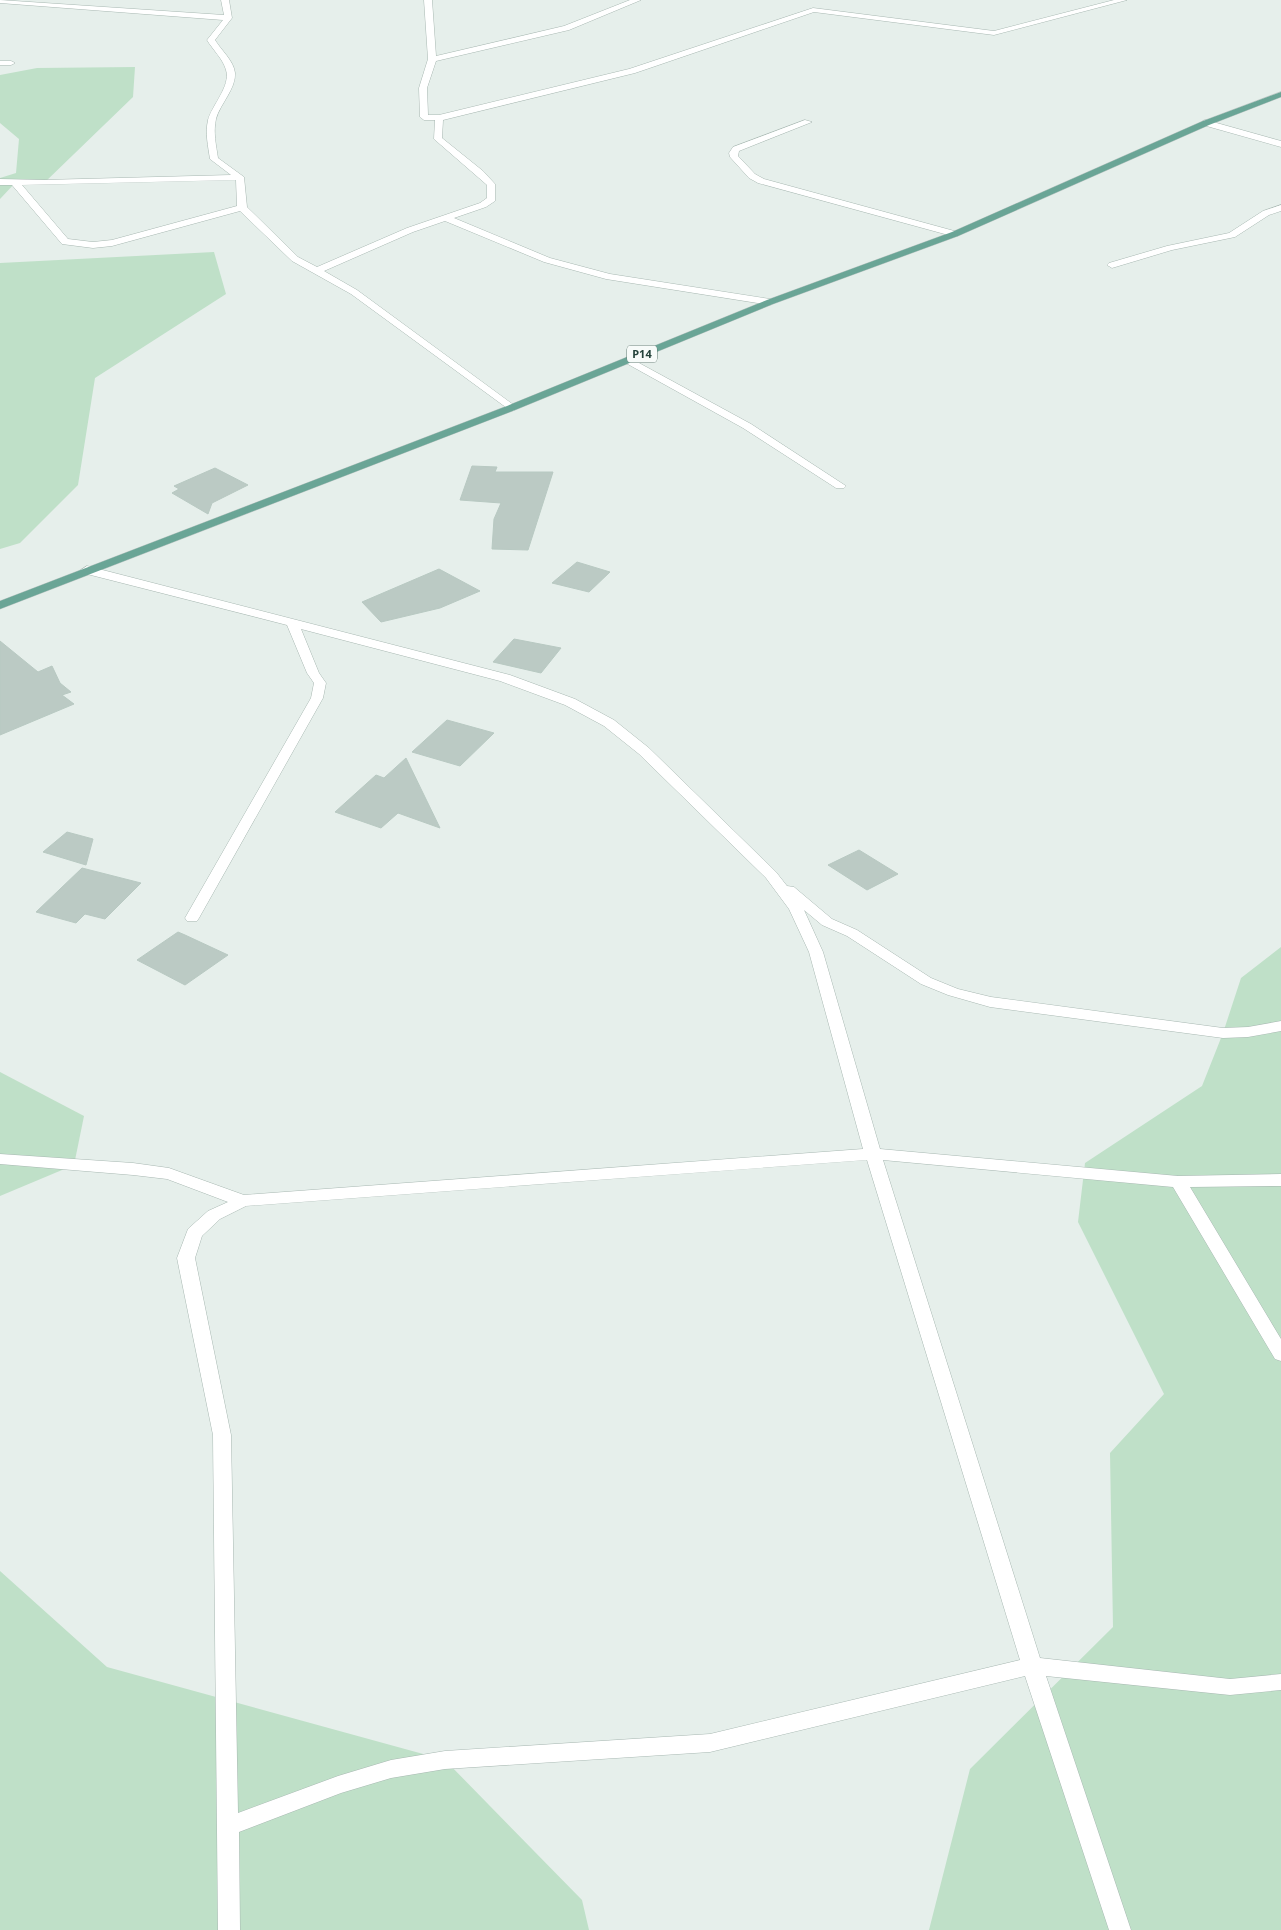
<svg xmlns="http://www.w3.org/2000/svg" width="1281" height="1930" viewBox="0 0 1281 1930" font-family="'Noto Sans',sans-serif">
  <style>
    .green { fill: #bfe0c8 }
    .building { fill: #bbcac4; stroke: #b8c9c2 }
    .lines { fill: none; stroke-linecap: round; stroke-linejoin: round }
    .street-casing { stroke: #a8b8b2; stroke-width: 1 }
    .primary-casing { stroke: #c2cac8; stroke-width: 1 }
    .street { fill: #fff; fill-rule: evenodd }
    .primary { fill: #6aa596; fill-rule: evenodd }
    .labels { text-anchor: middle; stroke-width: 4.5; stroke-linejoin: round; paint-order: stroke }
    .shield { fill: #f7fbf9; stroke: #637a73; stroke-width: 1 }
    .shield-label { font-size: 11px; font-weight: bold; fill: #24423a }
  </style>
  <rect width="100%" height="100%" fill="#e6efeb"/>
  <g class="green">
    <polygon points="135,67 133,97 44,183 15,183 0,199 0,178 16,173 19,139 0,123 0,75 37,68"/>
    <polygon points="214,252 226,294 95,378 78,485 20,543 0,549 0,263"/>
    <polygon points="1281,947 1281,1930 929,1930 970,1769 1113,1627 1110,1453 1164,1394 1078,1222 1085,1163 1202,1086 1223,1033 1241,978"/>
    <polygon points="0,1072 84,1116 74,1165 0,1196"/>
    <polygon points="0,1571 107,1667 445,1760 582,1900 589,1930 0,1930"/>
  </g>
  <g class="building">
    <polygon points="472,466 497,467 495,472 553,472 528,550 492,549 494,519 501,503 460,500"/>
    <polygon points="215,468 248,485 212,503 208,514 172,493 179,489 174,486"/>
    <polygon points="577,562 610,572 589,592 552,583"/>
    <polygon points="439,569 480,591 440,608 381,622 362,602"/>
    <polygon points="514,639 561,648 541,673 493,662"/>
    <polygon points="0,641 38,672 52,666 60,683 71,692 62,695 74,704 0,735"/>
    <polygon points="447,720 494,733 460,766 412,752"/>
    <polygon points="406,758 440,828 398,813 381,828 335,812 376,775 384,778"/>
    <polygon points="67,832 93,839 86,865 43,852"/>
    <polygon points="859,850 898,874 867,890 828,865"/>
    <polygon points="82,868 141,883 105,919 85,914 76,923 36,912"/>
    <polygon points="178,932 185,935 228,955 185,985 137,960"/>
  </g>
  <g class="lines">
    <defs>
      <g id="street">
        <path d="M 0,0 L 224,15 L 221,0 L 229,0 L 232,18 L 215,40 C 221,50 234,61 235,73 C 236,89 220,104 216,119 C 213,132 216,145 218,158 L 244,177 L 247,207 L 298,257 L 317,267 L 407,228 L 480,203 L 487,198 L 487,185 L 434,139 L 435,120 L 424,120 L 420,117 L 419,88 L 428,59 L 424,0 L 432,0 L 436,56 L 564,26 L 630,0 L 641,0 L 569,30 L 436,61 L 427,88 L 428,115 L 439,115 L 629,69 L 813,8 L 994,31 L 1114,0 L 1127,0 L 994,35 L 814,12 L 635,73 L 443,120 L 442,138 L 483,171 L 495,184 L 495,201 L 486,207 L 454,218 L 550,258 L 610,274 L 770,299 L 775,302 L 770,305 L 606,279 L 544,262 L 445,221 L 413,232 L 324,271 L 357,290 L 515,406 L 516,408 L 515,410 L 511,411 L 351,294 L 292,261 L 240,211 L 112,246 L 93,248 L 62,244 L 12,185 L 0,185 L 0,179 L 44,180 L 231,175 L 210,159 C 208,146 205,133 208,120 C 212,105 231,86 226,70 C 223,59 213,50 207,40 L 223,20 L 0,3 ZM 236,180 L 237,206 L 112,240 L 93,242 L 68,239 L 22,185 Z"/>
        <polygon points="0,61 11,61 15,63 11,65 0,65"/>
        <polygon points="805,120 812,122 739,151 738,156 755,174 764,179 958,232 958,236 952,236 758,183 749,178 730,157 729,153 733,147"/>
        <polygon points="1206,120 1281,141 1281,147 1203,125 1203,121"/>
        <polygon points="1281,205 1281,211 1269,215 1235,237 1172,250 1112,268 1107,265 1109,263 1167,246 1229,233 1263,211"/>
        <polygon points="628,357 751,424 846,486 844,488 836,488 743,428 624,362 623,360"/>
        <path d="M 87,566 L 510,675 L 575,699 L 614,720 L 649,748 L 776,872 L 787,886 L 794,887 L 832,919 L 857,930 L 931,978 L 958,989 L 991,997 L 1223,1028 L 1248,1027 L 1281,1021 L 1281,1031 L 1248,1037 L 1223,1038 L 990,1007 L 948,995 L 921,984 L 847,936 L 822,925 L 804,910 L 823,952 L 880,1149 L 1178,1176 L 1281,1174 L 1281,1186 L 1190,1187 L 1281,1339 L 1281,1361 L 1275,1359 L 1173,1187 L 883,1160 L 1040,1658 L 1230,1679 L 1281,1674 L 1281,1690 L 1230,1695 L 1046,1676 L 1131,1930 L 1109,1930 L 1025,1676 L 710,1752 L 445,1769 L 391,1778 L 341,1793 L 239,1832 L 240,1930 L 218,1930 L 213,1435 L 177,1258 L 188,1229 L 208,1211 L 228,1202 L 167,1179 L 133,1175 L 0,1164 L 0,1154 L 133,1163 L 169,1168 L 244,1195 L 863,1149 L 809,952 L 789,909 L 766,878 L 639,754 L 604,726 L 565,705 L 500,681 L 301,629 L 319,673 L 326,683 L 323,698 L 199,918 L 197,921 L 187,921 L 185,918 L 311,698 L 314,683 L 307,673 L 287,625 L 83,573 L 81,570 ZM 867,1160 L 1020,1660 L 710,1734 L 445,1751 L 391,1760 L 338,1776 L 238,1813 L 231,1435 L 195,1258 L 202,1236 L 220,1219 L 246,1206 Z"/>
      </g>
      <polygon id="primary" points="1281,92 1281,97 1209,125 958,236 773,304 515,410 0,609 0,601 507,406 767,300 952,232 1203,121"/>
    </defs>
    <use href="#street" class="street-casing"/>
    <use href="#primary" class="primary-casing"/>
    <use href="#street" class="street"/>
    <use href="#primary" class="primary"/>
  </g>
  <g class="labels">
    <rect class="shield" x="627" y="345.5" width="30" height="17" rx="4"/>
    <g class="shield-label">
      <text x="642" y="358">P14</text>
    </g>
  </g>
</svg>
